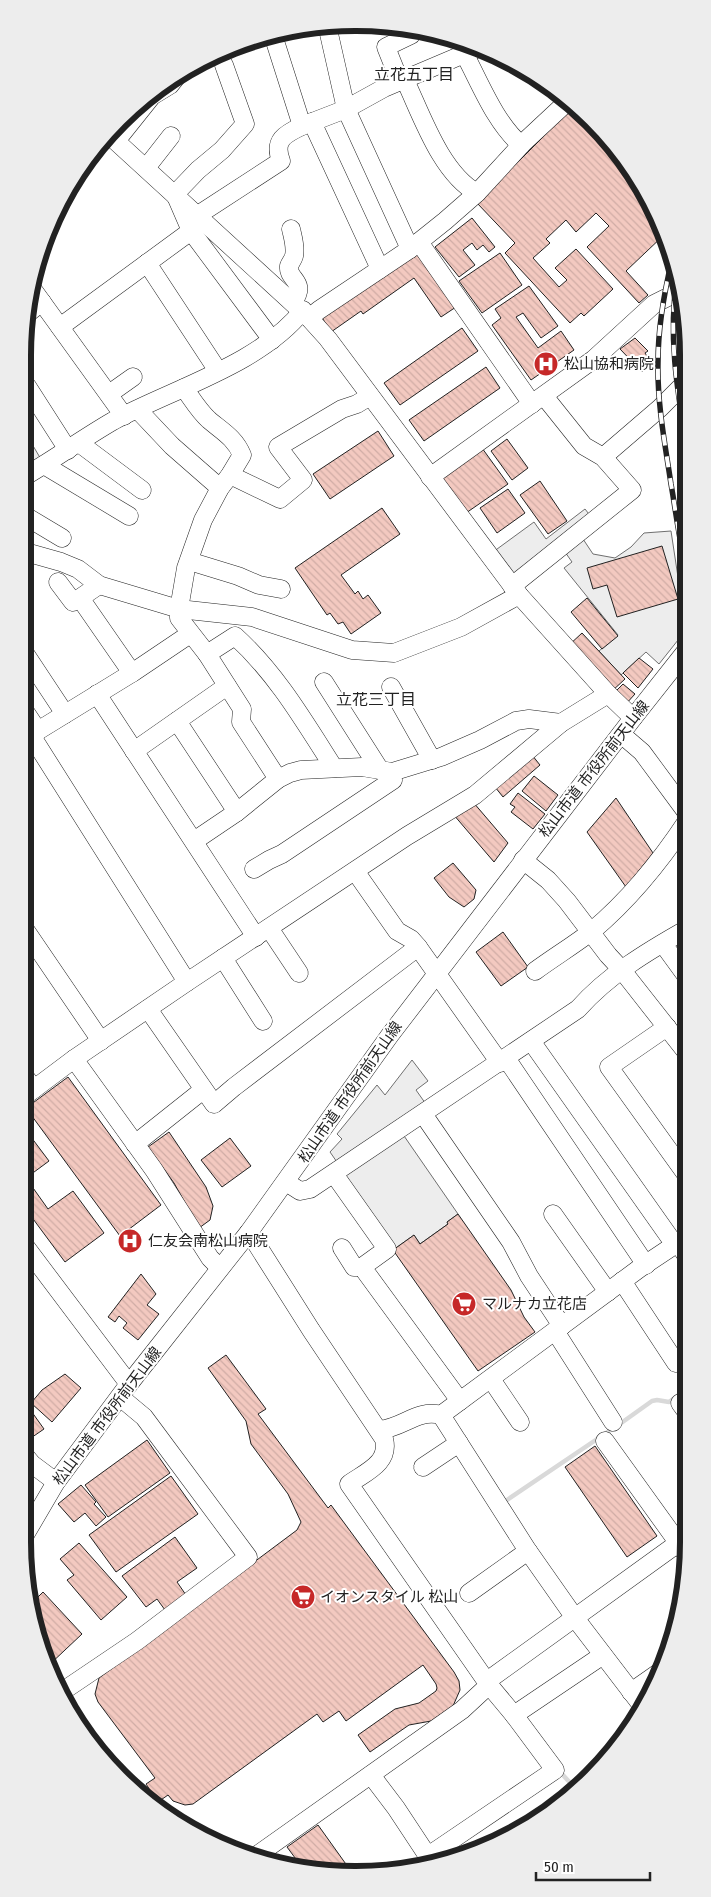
<svg xmlns="http://www.w3.org/2000/svg" width="711" height="1897" viewBox="0 0 711 1897" font-family="'Fira Sans Condensed','Noto Sans JP',sans-serif">
  <style>
    .parking { fill: #ededed; stroke: #6f6f6f }
    .lines { fill: none; stroke-linecap: round; stroke-linejoin: round }
    .stream { stroke: #d9d9d9; stroke-width: 4.5 }
    .building { fill: url(#building-back-hatch); stroke: #222 }
    .minor-casing { stroke: #222; stroke-width: 19 }
    .minor { stroke: #fff; stroke-width: 18 }
    .rail-casing { stroke: #222; stroke-width: 5.5 }
    .rail { stroke: #fff; stroke-width: 4; stroke-dasharray: 11; stroke-linecap: butt }
    .labels { text-anchor: middle; stroke-width: 4; stroke-linejoin: round; paint-order: stroke }
    .poi-label { font-size: 15px; fill: #222; stroke: #fff; text-anchor: start }
    .street-label { font-size: 15px; fill: #222; stroke: #fff }
    .neighbourhood-label { font-size: 16px; fill: #222; stroke: #fff }
    .rim { fill: none; stroke: #222; stroke-width: 6 }
  </style>
  <defs>
    <pattern id="building-back-hatch" width="6" height="6" patternUnits="userSpaceOnUse" patternTransform="scale(1.25)"><rect width="6" height="6" fill="#f3c9c0"/><path d="M-1 5l2 2M0 0l6 6M5-1l2 2" fill="none" stroke="#d0aca5"/></pattern>
  </defs>
  <rect width="100%" height="100%" fill="#fff"/>
  <g class="parking">
    <polygon points="22,427 42,461 22,473"/>
    <polygon points="585,509 592,518 514,580 493,552 534,522 546,539"/>
    <polygon points="671,531 686,630 659,664 646,652 621,675 599,651 618,635 564,568 572,562 565,552 583,539 593,554 615,558 631,547 644,533"/>
    <polygon points="412,1060 428,1081 416,1090 428,1107 339,1165 330,1152 342,1139 337,1134 377,1085 385,1095"/>
    <polygon points="402,1133 458,1214 447,1222 448,1224 420,1244 414,1235 393,1250 340,1176"/>
  </g>
  <g class="lines">
    <g class="stream">
      <polyline points="617,1426 652,1401 657,1400 669,1402 688,1388"/>
      <polyline points="504,1502 612,1429"/>
      <polyline points="562,1774 574,1787"/>
    </g>
  </g>
  <g class="building">
    <polygon points="573,107 606,136 657,218 656,219 663,228 665,234 626,271 648,295 639,303 587,247 609,226 596,213 576,232 566,220 546,239 550,243 533,258 559,287 567,280 555,268 576,249 613,289 584,316 581,313 570,323 505,253 515,243 477,203"/>
    <polygon points="472,218 495,247 489,252 483,245 477,250 472,243 463,250 475,265 459,277 435,247"/>
    <polygon points="419,248 459,305 441,317 414,278 363,314 361,311 331,332 321,316"/>
    <polygon points="500,253 522,285 482,313 459,281"/>
    <polygon points="529,286 558,326 541,338 523,313 516,317 538,348 561,331 574,350 531,380 492,325 501,318 495,309"/>
    <polygon points="462,328 478,351 400,405 384,383"/>
    <polygon points="635,338 648,351 645,353 647,356 642,362 647,367 642,372 620,349"/>
    <polygon points="486,367 500,388 424,441 409,420"/>
    <polygon points="378,431 394,456 330,499 313,474"/>
    <polygon points="507,439 528,468 512,480 491,451"/>
    <polygon points="482,448 508,484 466,513 441,477"/>
    <polygon points="540,481 567,521 548,534 520,495"/>
    <polygon points="508,489 525,513 497,533 480,508"/>
    <polygon points="382,508 400,534 341,575 355,594 358,591 363,599 368,595 381,613 351,634 343,622 338,624 330,613 327,615 295,568"/>
    <polygon points="662,546 678,599 617,617 607,585 593,589 587,568"/>
    <polygon points="587,598 618,636 602,649 571,612"/>
    <polygon points="582,633 625,679 611,692 568,646"/>
    <polygon points="639,658 653,669 638,688 623,673"/>
    <polygon points="623,684 635,694 625,705 613,694"/>
    <polygon points="532,755 540,765 503,797 495,787"/>
    <polygon points="534,776 558,795 546,811 522,791"/>
    <polygon points="518,793 545,814 533,829 511,812 515,807 510,804"/>
    <polygon points="616,798 653,853 626,887 587,832"/>
    <polygon points="473,802 508,843 494,862 453,814"/>
    <polygon points="453,863 476,890 474,899 464,907 449,897 434,878"/>
    <polygon points="503,932 528,967 501,986 476,952"/>
    <polygon points="68,1077 161,1205 120,1236 26,1108"/>
    <polygon points="22,1125 49,1161 26,1178 48,1209 73,1191 104,1233 65,1262 22,1204"/>
    <polygon points="169,1132 206,1187 213,1206 210,1220 199,1228 174,1183 148,1147"/>
    <polygon points="230,1138 251,1166 222,1187 201,1160"/>
    <polygon points="458,1214 511,1290 524,1317 535,1332 478,1371 393,1250 414,1235 420,1244 448,1224 447,1222"/>
    <polygon points="141,1274 156,1294 147,1305 159,1314 138,1340 123,1328 127,1323 119,1316 115,1322 108,1317"/>
    <polygon points="226,1355 266,1409 258,1414 328,1508 331,1505 454,1672 459,1681 460,1690 453,1706 431,1721 409,1725 370,1752 358,1735 395,1709 419,1703 436,1691 437,1688 436,1684 423,1665 346,1721 339,1711 323,1722 317,1714 193,1804 185,1805 173,1801 168,1795 158,1802 146,1784 155,1778 98,1702 95,1694 99,1678 297,1530 301,1522 288,1494 251,1444 246,1421 208,1368"/>
    <polygon points="65,1374 81,1388 52,1422 31,1403 42,1390"/>
    <polygon points="24,1401 44,1429 28,1440 22,1433 22,1402"/>
    <polygon points="147,1440 170,1473 108,1517 85,1485"/>
    <polygon points="595,1446 657,1536 627,1557 565,1467"/>
    <polygon points="171,1476 198,1514 116,1572 89,1535"/>
    <polygon points="81,1485 96,1502 94,1504 106,1517 96,1526 85,1513 74,1522 58,1504"/>
    <polygon points="175,1537 197,1568 177,1582 186,1595 165,1610 157,1599 146,1607 122,1576"/>
    <polygon points="79,1543 127,1597 101,1620 67,1580 74,1575 60,1559"/>
    <polygon points="43,1592 82,1634 48,1666 40,1649 33,1602"/>
    <polygon points="318,1825 348,1867 346,1870 312,1872 304,1870 287,1847"/>
    <polygon points="279,1854 286,1866 269,1862"/>
  </g>
  <g class="lines">
    <defs>
      <g id="minor">
        <polyline points="327,25 346,109 384,88 476,49"/>
        <polyline points="273,35 302,126 346,109 410,249"/>
        <path d="M 465,55 C 481,85 495,122 521,145"/>
        <polyline points="224,65 245,124 222,150 198,170 175,194 191,231 272,340"/>
        <path d="M 405,80 C 422,116 441,173 477,193"/>
        <polyline points="400,82 386,47 411,35 409,28"/>
        <polyline points="312,122 380,269"/>
        <polyline points="108,134 309,318 328,339 519,595 608,694 633,718"/>
        <polyline points="116,141 152,96 170,85 178,75"/>
        <polyline points="146,168 171,136"/>
        <path d="M 198,215 L 281,161 C 273,140 285,134 302,126"/>
        <path d="M 291,229 C 293,238 296,247 294,256 C 293,260 290,263 289,266 C 287,280 308,281 293,302"/>
        <polyline points="419,242 532,404"/>
        <polyline points="147,263 218,371"/>
        <polyline points="31,287 124,416"/>
        <polyline points="28,313 42,302"/>
        <polyline points="309,318 319,310 410,249 445,221 477,193 523,143 567,102"/>
        <polyline points="60,327 191,231"/>
        <polyline points="27,386 68,450"/>
        <path d="M 184,388 C 192,399 199,411 209,420 C 222,431 235,438 242,455 L 230,475 L 220,488 L 203,520 L 186,568 L 179,609 L 179,618 L 207,654 L 242,709 L 241,722 L 278,779"/>
        <polyline points="109,394 133,377"/>
        <polyline points="138,410 172,446 220,488"/>
        <polyline points="79,443 142,490"/>
        <polyline points="603,457 660,408 686,382"/>
        <polyline points="44,465 129,516"/>
        <polyline points="230,475 280,499 303,480 278,447 342,409 357,404 370,396"/>
        <polyline points="430,477 594,359 654,304 680,291"/>
        <path d="M 22,478 C 53,460 82,439 113,421 C 172,389 261,364 303,310"/>
        <polyline points="22,514 62,538"/>
        <polyline points="22,551 61,562 78,569 99,585 179,609 252,617 352,650 394,653 461,627 519,595"/>
        <polyline points="189,561 238,576 259,585 281,589"/>
        <polyline points="58,582 73,602"/>
        <polyline points="99,585 80,598 132,673"/>
        <polyline points="512,586 632,490 603,457 584,446 544,396"/>
        <polyline points="22,649 65,714"/>
        <path d="M 207,654 L 235,636 C 276,673 304,721 334,768"/>
        <polyline points="324,682 380,770"/>
        <polyline points="391,687 432,760"/>
        <polyline points="97,694 256,937"/>
        <polyline points="22,707 38,731"/>
        <polyline points="177,721 237,812"/>
        <polyline points="621,734 642,752 687,813"/>
        <polyline points="31,735 187,982"/>
        <polyline points="22,738 31,735 132,673 190,634"/>
        <polyline points="134,751 227,686"/>
        <polyline points="194,841 237,812 278,779 290,773 301,770 362,767 392,772 441,757 480,740 516,721 529,719 561,723"/>
        <polyline points="523,860 548,880 567,901 608,955 621,969 687,1053"/>
        <polyline points="254,869 269,860 282,854 393,780 389,772"/>
        <polyline points="355,871 397,931 411,939 418,947 500,1063"/>
        <polyline points="22,925 101,1041"/>
        <polyline points="269,928 299,973"/>
        <polyline points="663,944 687,977"/>
        <polyline points="223,958 263,1021"/>
        <path d="M 535,971 C 554,957 574,945 592,931 C 630,899 660,862 687,821"/>
        <polyline points="148,1009 214,1104 234,1087 418,947"/>
        <polyline points="667,1027 609,1067 688,1177"/>
        <polyline points="531,1041 675,1245"/>
        <polyline points="506,1058 646,1265"/>
        <polyline points="74,1059 154,1170 210,1258 220,1268"/>
        <polyline points="22,1073 34,1089"/>
        <polyline points="22,1098 74,1059 187,982 407,836 475,795 561,723 608,694"/>
        <polyline points="423,1114 511,1242 529,1276 562,1326"/>
        <polyline points="135,1144 203,1090"/>
        <polyline points="334,1174 387,1249 362,1267 460,1401"/>
        <path d="M 286,1182 L 300,1191 L 310,1189 L 578,1009 C 608,975 648,951 687,929"/>
        <polyline points="553,1214 608,1292"/>
        <path d="M 249,1232 L 311,1330 L 384,1439 C 390,1463 366,1472 349,1484 L 489,1685 L 462,1710 L 253,1858"/>
        <polyline points="22,1242 129,1384"/>
        <polyline points="678,1243 688,1258"/>
        <polyline points="342,1248 354,1267 362,1267"/>
        <polyline points="622,1281 676,1363"/>
        <polyline points="555,1331 613,1422"/>
        <polyline points="491,1379 520,1422"/>
        <polyline points="680,1403 688,1414"/>
        <polyline points="441,1415 640,1268 688,1236"/>
        <path d="M 379,1430 C 404,1428 416,1409 441,1415 L 528,1551 L 575,1618 L 643,1707"/>
        <polyline points="605,1441 687,1555"/>
        <polyline points="22,1452 32,1464 56,1482"/>
        <polyline points="423,1467 459,1443"/>
        <polyline points="22,1540 56,1482 129,1384 249,1232 390,1035 633,718 686,651"/>
        <polyline points="469,1593 528,1551"/>
        <polyline points="487,1681 688,1536"/>
        <polyline points="631,1692 661,1671"/>
        <polyline points="60,1693 137,1641 248,1557 144,1417 120,1397"/>
        <polyline points="514,1715 603,1655"/>
        <polyline points="371,1775 396,1808 433,1864"/>
        <polyline points="428,1856 555,1770 514,1715 489,1685"/>
      </g>
    </defs>
    <use href="#minor" class="minor-casing"/>
    <use href="#minor" class="minor"/>
    <defs>
      <g id="rail">
        <path d="M 672,260 C 664,293 658,328 658,362 C 657,403 665,444 671,484 C 676,512 679,540 686,567"/>
        <path d="M 677,279 C 668,334 677,389 686,443"/>
      </g>
    </defs>
    <use href="#rail" class="rail-casing"/>
    <use href="#rail" class="rail"/>
  </g>
  <defs>
    <symbol id="hospital-disc" viewBox="-11 -11 22 22"><circle r="9.5" fill="#c62828" stroke="#fff"/><path d="M-5-5h3v3.5h4V-5h3V5h-3V1.5h-4V5h-3Z" fill="#fff"/></symbol>
    <symbol id="supermarket-disc" viewBox="-11 -11 22 22"><circle r="9.5" fill="#c62828" stroke="#fff"/><path d="M-6-5.5h2.5l.6 2H6L4.5 2H-2.5L-4.4-4H-6ZM-1.5 3.2a1.3 1.3 0 1 0 .1 0ZM3 3.2a1.3 1.3 0 1 0 .1 0Z" fill="#fff"/></symbol>
  </defs>
  <g fill-rule="evenodd">
    <use href="#hospital-disc" x="532" y="350" width="28" height="28"/>
    <use href="#hospital-disc" x="116" y="1227" width="28" height="28"/>
    <use href="#supermarket-disc" x="450" y="1290" width="28" height="28"/>
    <use href="#supermarket-disc" x="289" y="1583" width="28" height="28"/>
  </g>
  <g class="labels">
    <g class="poi-label">
      <text x="564" y="369">松山協和病院</text>
      <text x="148" y="1246">仁友会南松山病院</text>
      <text x="482" y="1309">マルナカ立花店</text>
      <text x="320" y="1602">イオンスタイル 松山</text>
    </g>
    <g class="street-label">
      <text transform="translate(594 769) rotate(-52)" y="5">松山市道 市役所前天山線</text>
      <text transform="translate(350 1092) rotate(-55)" y="5">松山市道 市役所前天山線</text>
      <text transform="translate(107 1416) rotate(-53)" y="5">松山市道 市役所前天山線</text>
    </g>
    <g class="neighbourhood-label">
      <text x="414" y="80">立花五丁目</text>
      <text x="376" y="705">立花三丁目</text>
    </g>
  </g>
  <path d="M0 0H711V1897H0ZM355 31H356A324 324 0 0 1 680 355V1542A324 324 0 0 1 356 1866H355A324 324 0 0 1 31 1542V355A324 324 0 0 1 355 31Z" fill="#ededed" fill-rule="evenodd"/>
  <path class="rim" d="M355 31H356A324 324 0 0 1 680 355V1542A324 324 0 0 1 356 1866H355A324 324 0 0 1 31 1542V355A324 324 0 0 1 355 31Z"/>
  <path d="M536 1872v8h114v-8" fill="none" stroke="#222222" stroke-width="2.5"/>
  <text x="544" y="1872" font-size="15" fill="#222222" stroke="#ffffff" stroke-width="4" paint-order="stroke">50 m</text>
</svg>
